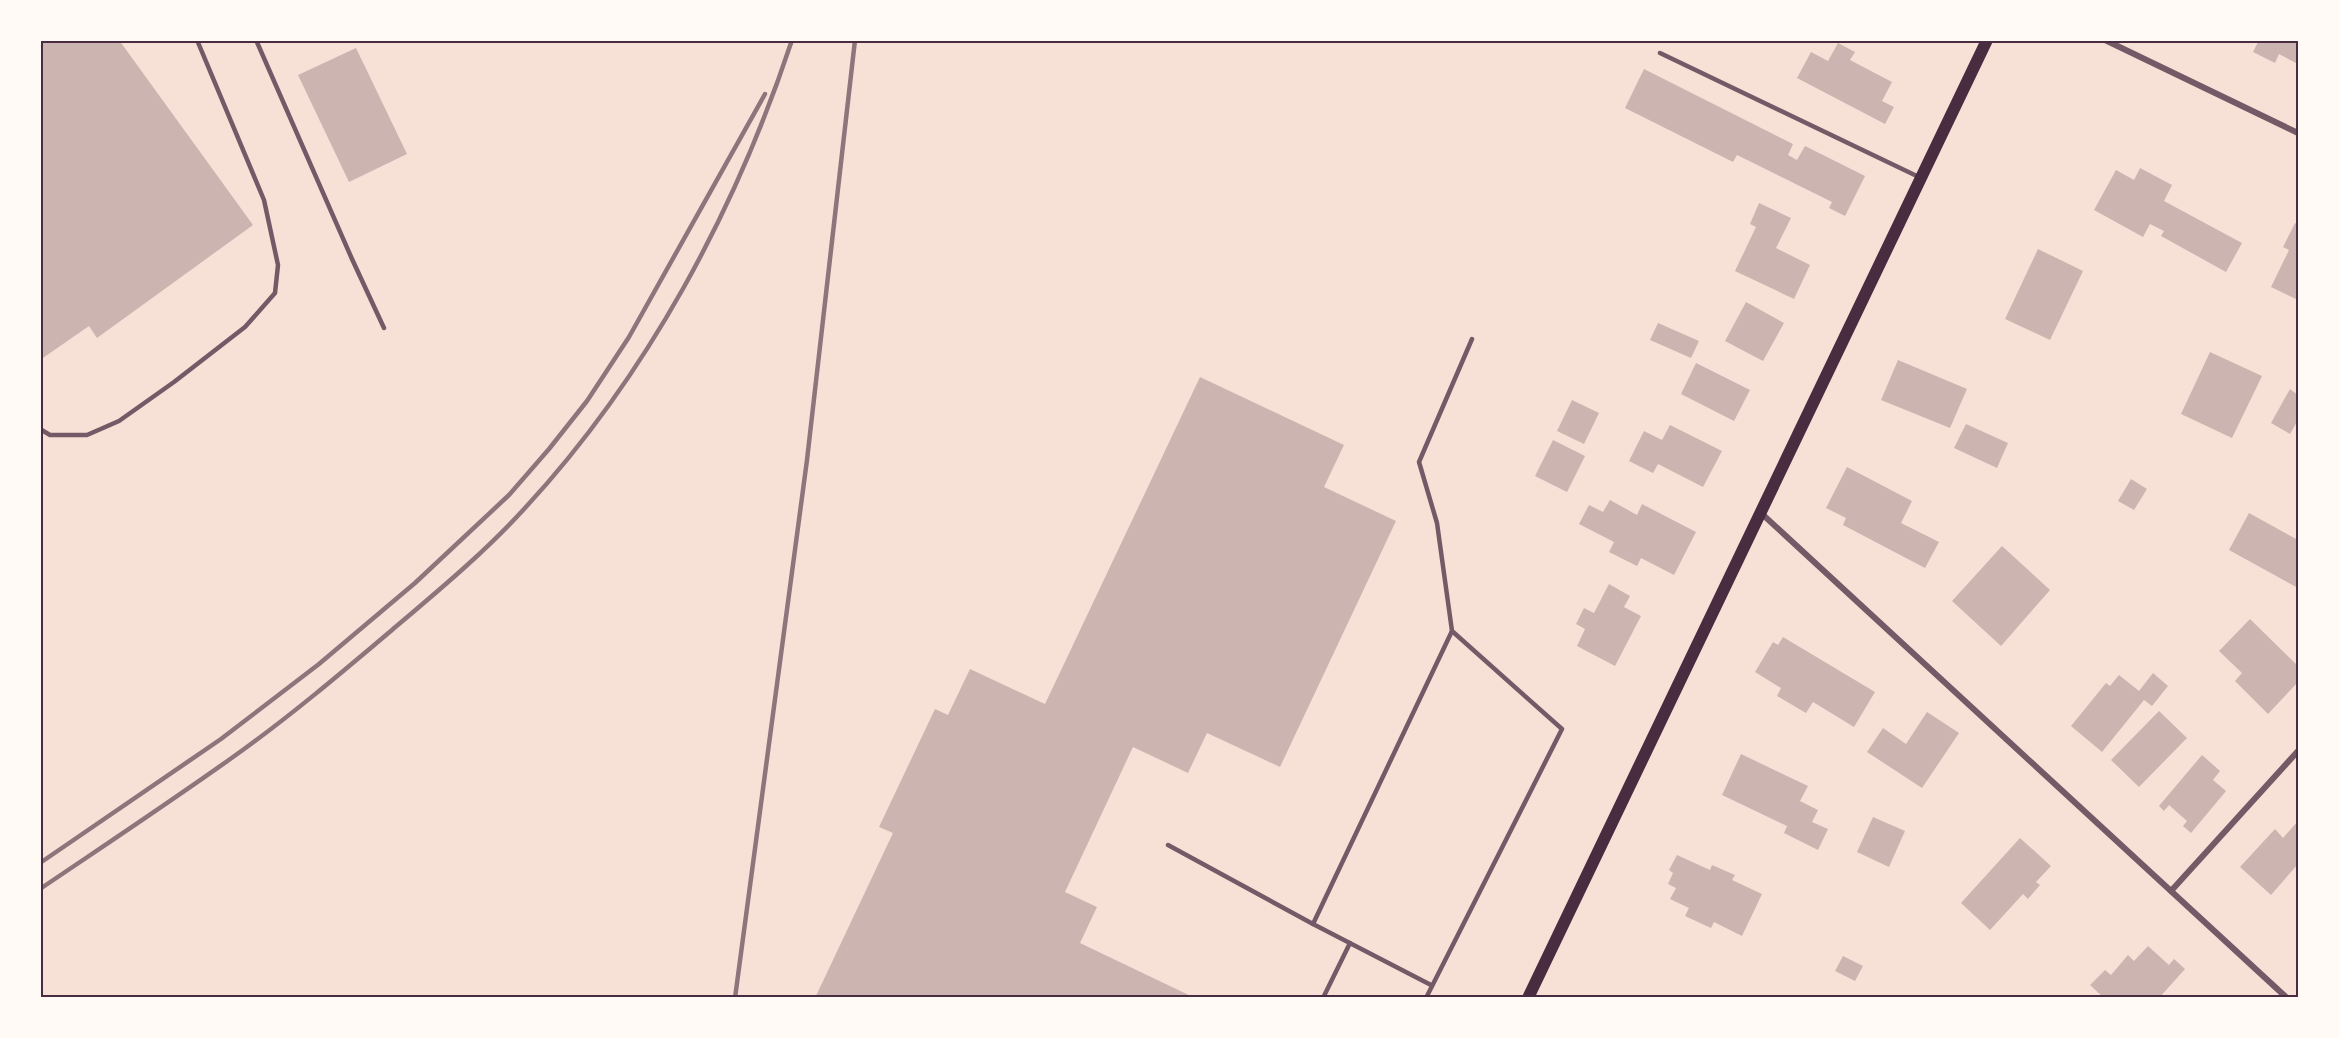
<svg xmlns="http://www.w3.org/2000/svg" width="2339" height="1038" viewBox="0 0 2339 1038" font-family="'Alegreya Sans',sans-serif">
  <style>
    .building { fill: #ccb4b1 }
    .lines { fill: none; stroke-linecap: round; stroke-linejoin: round }
    .service { stroke: #755966; stroke-width: 4.5 }
    .minor { stroke: #755966; stroke-width: 6 }
    .secondary { stroke: #4a2c40; stroke-width: 12 }
    .rail { stroke: #8f747c; stroke-width: 4.5 }
    .neatline { fill: none; stroke: #4a2c40; stroke-width: 2 }
  </style>
  <rect width="100%" height="100%" fill="#f7e1d7"/>
  <g class="building">
    <polygon points="40,40 119,40 253,225 97,338 89,326 40,360"/>
    <polygon points="2254,40 2298,40 2298,58 2296,63 2279,54 2275,63 2253,52 2258,42"/>
    <polygon points="1838,43 1855,52 1850,60 1892,82 1882,101 1894,107 1885,124 1797,78 1811,52 1828,61"/>
    <polygon points="356,48 407,154 349,182 298,75"/>
    <polygon points="1644,69 1793,144 1788,155 1797,160 1805,146 1865,176 1845,216 1829,208 1832,202 1737,155 1733,162 1625,108"/>
    <polygon points="2140,168 2172,185 2164,201 2242,243 2226,272 2161,236 2164,231 2150,224 2143,237 2094,210 2116,170 2134,180"/>
    <polygon points="1759,203 1791,218 1776,248 1810,265 1794,299 1735,271 1756,227 1750,224"/>
    <polygon points="2295,223 2298,225 2298,300 2271,287 2289,250 2283,247"/>
    <polygon points="2038,249 2083,271 2050,340 2005,319"/>
    <polygon points="1746,302 1784,323 1763,361 1725,341"/>
    <polygon points="1658,323 1699,341 1691,358 1650,340"/>
    <polygon points="2210,352 2262,376 2232,438 2181,414"/>
    <polygon points="1898,360 1967,389 1950,428 1881,400"/>
    <polygon points="1696,363 1750,390 1734,421 1681,394"/>
    <polygon points="1200,377 1344,445 1324,487 1396,521 1280,767 1207,733 1188,773 1133,747 1065,892 1097,907 1080,943 1195,998 815,998 893,833 879,827 935,709 948,715 970,669 1045,704"/>
    <polygon points="2290,389 2298,395 2298,420 2290,434 2271,423"/>
    <polygon points="1572,400 1599,413 1584,444 1557,431"/>
    <polygon points="1966,424 2008,443 1997,468 1954,448"/>
    <polygon points="1670,425 1722,451 1703,487 1658,464 1653,473 1629,461 1644,431 1662,440"/>
    <polygon points="1553,440 1585,456 1567,492 1535,476"/>
    <polygon points="1847,467 1912,501 1901,523 1939,542 1925,568 1843,525 1846,518 1826,508"/>
    <polygon points="2131,479 2147,489 2134,510 2118,501"/>
    <polygon points="1610,500 1637,515 1642,504 1696,532 1674,575 1641,558 1637,566 1609,552 1614,542 1579,524 1589,505 1603,512"/>
    <polygon points="2249,513 2298,540 2298,588 2229,550"/>
    <polygon points="2002,546 2050,590 2001,646 1952,601"/>
    <polygon points="1609,584 1630,596 1624,607 1641,616 1615,666 1577,646 1585,629 1576,624 1584,608 1594,613"/>
    <polygon points="2250,619 2298,666 2298,682 2268,714 2235,681 2242,673 2219,651"/>
    <polygon points="1783,637 1875,692 1854,727 1813,702 1806,713 1777,696 1781,688 1755,672 1773,642 1778,645"/>
    <polygon points="2153,673 2168,686 2152,706 2144,700 2102,752 2071,726 2106,683 2110,686 2119,675 2139,691"/>
    <polygon points="2159,711 2187,738 2139,787 2111,760"/>
    <polygon points="1927,712 1959,733 1922,788 1867,752 1883,728 1906,744"/>
    <polygon points="1741,754 1808,786 1800,801 1818,810 1812,822 1828,829 1818,850 1784,833 1787,826 1722,795"/>
    <polygon points="2202,755 2220,771 2213,780 2226,791 2191,833 2183,826 2187,821 2169,805 2164,811 2159,806"/>
    <polygon points="1873,817 1905,831 1889,867 1857,852"/>
    <polygon points="2298,821 2298,864 2271,895 2240,867 2275,829 2283,838"/>
    <polygon points="2020,838 2051,866 2036,882 2040,885 2028,899 2023,894 1990,930 1961,903"/>
    <polygon points="1677,855 1710,870 1712,865 1735,875 1732,880 1762,894 1742,936 1714,922 1711,928 1685,916 1689,908 1670,899 1676,888 1668,884 1673,873 1669,870"/>
    <polygon points="2148,946 2169,965 2174,959 2185,969 2159,998 2104,998 2090,985 2105,970 2111,975 2128,955 2134,961"/>
    <polygon points="1843,956 1863,966 1855,981 1835,971"/>
  </g>
  <g class="lines">
    <g class="service">
      <polyline points="256,40 352,259 384,328"/>
      <polyline points="1660,53 1921,178"/>
      <polyline points="40,429 50,435 87,435 119,421 174,382 245,327 275,293 278,265 264,200 197,40"/>
      <polyline points="1168,845 1313,924"/>
      <polyline points="1431,985 1313,924 1452,631"/>
      <polyline points="1323,998 1350,943"/>
      <polyline points="1426,998 1562,729 1452,631 1437,523 1419,462 1472,339"/>
    </g>
    <g class="minor">
      <polyline points="2105,40 2298,133"/>
      <polyline points="1761,513 2287,998"/>
      <polyline points="2171,891 2298,751"/>
    </g>
    <polyline class="secondary" points="1528,998 1987,40"/>
    <g class="rail">
      <polyline points="40,863 221,739 319,664 415,583 509,495 549,449 587,401 629,337 765,94"/>
      <path d="M 40,889 C 105,845 170,802 233,757 C 288,718 340,674 392,630 C 438,591 485,552 525,508 C 647,376 736,210 792,40"/>
      <polyline points="735,998 807,460 855,40"/>
    </g>
  </g>
  <rect width="2339" height="1038" fill="none" stroke="#fffaf5" stroke-width="84"/>
  <rect x="42" y="42" width="2255" height="954" class="neatline"/>
</svg>
